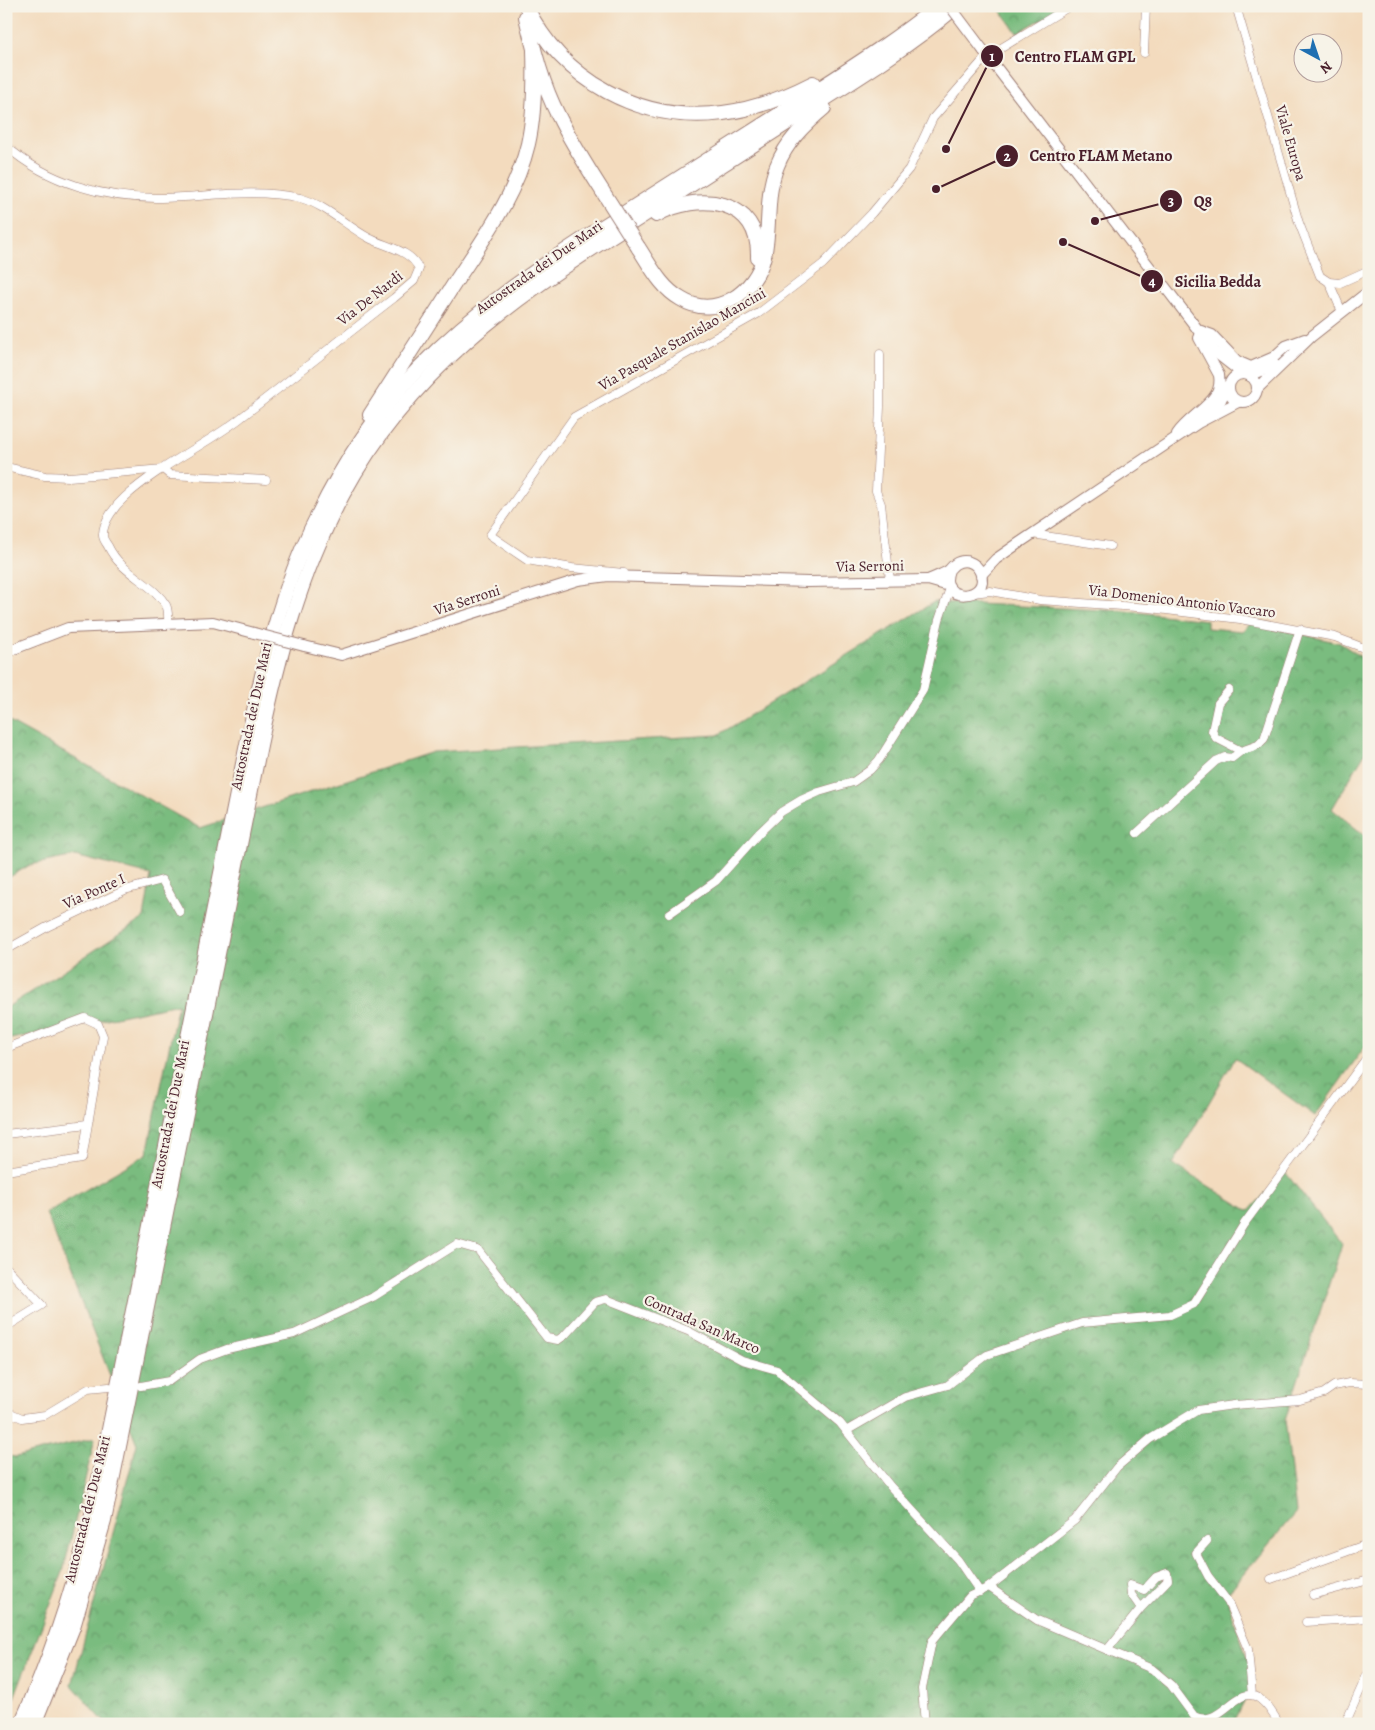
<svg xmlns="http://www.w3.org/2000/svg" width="1375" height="1730" viewBox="0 0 1375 1730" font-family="Alegreya,serif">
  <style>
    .forest { fill: url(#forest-crowns); stroke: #626e55 }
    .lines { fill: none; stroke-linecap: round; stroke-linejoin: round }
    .minor-casing { stroke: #9e7d74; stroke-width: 9 }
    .secondary-casing { stroke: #9e7d74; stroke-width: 12 }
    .motorway-casing { stroke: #9e7d74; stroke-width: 16 }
    .minor { stroke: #fff; stroke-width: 8 }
    .secondary { stroke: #fff; stroke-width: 10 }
    .motorway { stroke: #fff; stroke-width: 14 }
    .secondary-bridge-casing { stroke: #9e7d74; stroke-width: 12; stroke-linecap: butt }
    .motorway-bridge-casing { stroke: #9e7d74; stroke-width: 16; stroke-linecap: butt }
    .secondary-bridge { stroke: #fff; stroke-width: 10 }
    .motorway-bridge { stroke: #fff; stroke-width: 14 }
    .labels { text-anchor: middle; stroke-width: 4.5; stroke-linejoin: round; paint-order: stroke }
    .street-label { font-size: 15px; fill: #4a1f2b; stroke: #f7f3e8 }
    .leader { fill: none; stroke: #4a1f2b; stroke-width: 2 }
    .callout-dot { fill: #4a1f2b; stroke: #f7f3e8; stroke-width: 2 }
    .mark-label { font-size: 15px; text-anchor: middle; font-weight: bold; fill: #fff }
    .callout-label { font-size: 16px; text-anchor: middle; font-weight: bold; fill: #4a1f2b; stroke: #f7f3e8; stroke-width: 4.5; stroke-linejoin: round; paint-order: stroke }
  </style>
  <defs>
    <pattern id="forest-crowns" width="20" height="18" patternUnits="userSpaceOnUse" patternTransform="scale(1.25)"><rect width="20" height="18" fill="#7abc7f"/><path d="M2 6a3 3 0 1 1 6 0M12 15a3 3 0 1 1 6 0" fill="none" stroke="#669868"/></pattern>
  </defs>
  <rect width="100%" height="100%" fill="#f7f3e8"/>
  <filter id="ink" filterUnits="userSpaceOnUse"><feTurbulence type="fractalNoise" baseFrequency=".02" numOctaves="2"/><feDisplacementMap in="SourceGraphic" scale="10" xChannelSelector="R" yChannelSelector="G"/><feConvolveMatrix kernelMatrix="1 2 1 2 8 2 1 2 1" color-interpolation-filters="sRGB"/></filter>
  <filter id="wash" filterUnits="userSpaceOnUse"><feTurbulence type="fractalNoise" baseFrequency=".0096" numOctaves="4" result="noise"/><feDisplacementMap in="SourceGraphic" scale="20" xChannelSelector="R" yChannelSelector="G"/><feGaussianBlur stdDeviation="1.12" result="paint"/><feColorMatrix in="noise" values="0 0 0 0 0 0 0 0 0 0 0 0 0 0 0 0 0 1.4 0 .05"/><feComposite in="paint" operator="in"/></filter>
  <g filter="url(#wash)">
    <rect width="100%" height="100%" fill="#f3dbbe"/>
    <g class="forest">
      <polygon points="997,6 1065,6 1017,33"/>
      <polygon points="934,602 1126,611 1207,620 1207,628 1242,631 1251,623 1340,643 1369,662 1369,746 1332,809 1369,839 1369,1041 1315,1116 1235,1058 1173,1164 1249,1211 1285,1172 1342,1244 1285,1420 1296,1512 1226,1595 1255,1681 1233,1724 106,1724 72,1685 137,1444 46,1213 147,1154 178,1004 6,1040 6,1008 144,918 151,875 75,856 30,865 6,879 6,720 200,828 433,752 718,735"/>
      <polygon points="95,1438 63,1572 6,1718 6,1456 16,1457"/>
    </g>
  </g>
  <g filter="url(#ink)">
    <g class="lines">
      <defs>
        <g id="minor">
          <polyline points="1236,6 1299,223 1320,276 1329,282 1340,283 1369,270"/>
          <polyline points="1144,53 1146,6"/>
          <path d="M 6,146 C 48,183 105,199 161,198 C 207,197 254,188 300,198 C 324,204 348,227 369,238 C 386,247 411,250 419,269 L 414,281 L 394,298 C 342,338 290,380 238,420 C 202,447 159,466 125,497 C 116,505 102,522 103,536 C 103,539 106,543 108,546 C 121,574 153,583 166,605 C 169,611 168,618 168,624"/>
          <polyline points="1329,282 1342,312"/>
          <polyline points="880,354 880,407 876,491 881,504 890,580"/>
          <polyline points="6,467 45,476 69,477 163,469 170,475 266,480"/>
          <polyline points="1032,534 1110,546"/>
          <polyline points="624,573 572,568 527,560 490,535 574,417 759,313 823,264 872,213 909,169 933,118 985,58 1070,6"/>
          <polyline points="973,593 990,591 1040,600 1150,608 1240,619 1335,637 1369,650"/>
          <polyline points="1229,690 1218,703 1212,731 1216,738 1241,751"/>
          <polyline points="1137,833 1216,761 1225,757 1232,758 1241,751 1258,745 1264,739 1300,629"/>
          <polyline points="669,914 716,881 759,833 781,812 801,800 819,792 853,782 870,770 879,760 923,690 939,620 950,588"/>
          <polyline points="6,950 47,927 125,890 162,880 180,912"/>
          <polyline points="6,1048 85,1018 98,1024 103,1036 82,1159 6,1171"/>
          <polyline points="6,1134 87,1124"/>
          <polyline points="6,1267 42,1305 6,1327"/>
          <polyline points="141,1386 169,1381 200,1359 227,1349 294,1334 373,1297 457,1244 478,1250 547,1338 558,1340 565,1335 595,1302 606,1299 688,1331 742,1360 777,1370 840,1423 890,1486 958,1560 980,1592"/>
          <polyline points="6,1411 22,1418 45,1415 88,1389 109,1387"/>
          <polyline points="846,1431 905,1397 948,1385 987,1355 1082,1323 1170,1315 1194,1304 1244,1224 1369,1055"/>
          <polyline points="1207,1541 1196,1553 1208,1576 1228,1602 1248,1649 1252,1695"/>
          <polyline points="1271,1579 1362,1546"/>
          <path d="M 989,1587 L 1037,1620 L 1152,1669 L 1171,1685 L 1194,1716 C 1221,1730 1237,1681 1260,1699 C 1268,1705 1274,1715 1279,1724"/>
          <polyline points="1313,1595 1369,1580"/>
          <polyline points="1306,1622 1369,1618"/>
          <polyline points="1107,1650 1141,1608 1131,1594 1130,1585 1144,1590 1156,1577 1167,1573 1168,1580 1141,1608"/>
          <polyline points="925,1724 922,1689 932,1641 970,1596 989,1587 1075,1520 1117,1467 1150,1439 1198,1410 1234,1405 1300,1400 1324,1393 1334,1386 1349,1383 1369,1384"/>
          <polyline points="1345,1724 1367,1675 1369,1675"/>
        </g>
        <g id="secondary">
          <polyline points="983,50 1215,352 1243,374"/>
          <polyline points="1198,330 1212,335 1237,361 1251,367 1274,357 1286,346 1305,339"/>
          <circle cx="1243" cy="388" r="14"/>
          <polyline points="1250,376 1275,365"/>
          <polyline points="1257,389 1312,336 1369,291"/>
          <polyline points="1206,415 1221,400 1228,385"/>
          <path d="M 1177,434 C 1187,419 1208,408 1216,394 C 1219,389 1220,381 1219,375 L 1199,338"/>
          <polyline points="981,575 996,559 1019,543 1198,423 1238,402"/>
          <path d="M 928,580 C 935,577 944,574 949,570 C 951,568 952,566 955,564 C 964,558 976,562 980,572 C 993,600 936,605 949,570"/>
          <polyline points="304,646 341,655 578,580 608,576 808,582 928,580 949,586"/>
          <polyline points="6,652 68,628 213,622 254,633"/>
        </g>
        <g id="motorway">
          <path d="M 526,6 C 561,80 641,124 723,113 C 755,109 784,98 813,83"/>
          <path d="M 526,17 C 534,50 542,84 558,115 C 571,142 587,167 603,192"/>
          <path d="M 656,215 C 698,192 760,197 758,258"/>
          <path d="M 638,247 C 650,265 661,288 681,299 C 716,321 756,291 764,256 C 771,226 765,195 777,166 C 786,142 805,124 824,108"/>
          <path d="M 370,415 C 399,370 427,326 456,281 C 484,238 516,195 528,144 C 535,113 535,81 534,50"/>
          <path d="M 21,1724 C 51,1658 73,1589 91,1519 L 247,744 C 263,666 281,588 317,517 C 343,463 377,412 418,369 C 476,309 545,263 615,219 C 675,181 734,143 794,105 C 843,73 892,43 938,6"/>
          <path d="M 34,1724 L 73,1627 L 104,1521 L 260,745 C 278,658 300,573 343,494 C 410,370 510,301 625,227 C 685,189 745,150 804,112 C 857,79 909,46 957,6"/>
        </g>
      </defs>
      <use href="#minor" class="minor-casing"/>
      <use href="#secondary" class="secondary-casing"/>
      <use href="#motorway" class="motorway-casing"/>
      <use href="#minor" class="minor"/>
      <use href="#secondary" class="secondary"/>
      <use href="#motorway" class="motorway"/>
      <defs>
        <g id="secondary-bridge">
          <polyline points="950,6 983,50"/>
          <polyline points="254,633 304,646"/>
        </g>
        <polyline id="motorway-bridge" points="603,192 638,247"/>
      </defs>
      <use href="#secondary-bridge" class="secondary-bridge-casing"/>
      <use href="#motorway-bridge" class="motorway-bridge-casing"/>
      <use href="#secondary-bridge" class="secondary-bridge"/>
      <use href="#motorway-bridge" class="motorway-bridge"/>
    </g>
  </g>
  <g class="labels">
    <g class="street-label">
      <text transform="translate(1291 143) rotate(74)" y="5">Viale Europa</text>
      <text transform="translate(539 267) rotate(-35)" y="5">Autostrada dei Due Mari</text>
      <text transform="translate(370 298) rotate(-38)" y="5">Via De Nardi</text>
      <text transform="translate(682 339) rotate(-30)" y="5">Via Pasquale Stanislao Mancini</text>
      <text transform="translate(870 566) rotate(-1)" y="5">Via Serroni</text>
      <text transform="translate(467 600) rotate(-18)" y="5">Via Serroni</text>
      <text transform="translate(1182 601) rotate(7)" y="5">Via Domenico Antonio Vaccaro</text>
      <text transform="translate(251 716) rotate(-78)" y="5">Autostrada dei Due Mari</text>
      <text transform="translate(94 891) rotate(-24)" y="5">Via Ponte I</text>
      <text transform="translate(170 1114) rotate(-79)" y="5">Autostrada dei Due Mari</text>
      <text transform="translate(702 1324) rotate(24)" y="5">Contrada San Marco</text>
      <text transform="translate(87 1509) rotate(-76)" y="5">Autostrada dei Due Mari</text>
    </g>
  </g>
  <path class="leader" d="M946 149L992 56M936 189L1007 156M1095 221L1171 201M1063 242L1152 281"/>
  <g class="callout-dot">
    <circle cx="946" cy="149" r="5"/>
    <circle cx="936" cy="189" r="5"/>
    <circle cx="1095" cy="221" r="5"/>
    <circle cx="1063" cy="242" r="5"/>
    <circle cx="992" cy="56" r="12"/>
    <circle cx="1007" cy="156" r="12"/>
    <circle cx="1171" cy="201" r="12"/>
    <circle cx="1152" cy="281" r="12"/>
  </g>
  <g class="mark-label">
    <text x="992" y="61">1</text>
    <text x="1007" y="161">2</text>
    <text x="1171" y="206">3</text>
    <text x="1152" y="286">4</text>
  </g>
  <g class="callout-label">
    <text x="1075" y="62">Centro FLAM GPL</text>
    <text x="1101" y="161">Centro FLAM Metano</text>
    <text x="1203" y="207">Q8</text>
    <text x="1218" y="287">Sicilia Bedda</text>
  </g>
  <rect width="1375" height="1730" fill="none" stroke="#f7f3e8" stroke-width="25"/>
  <g transform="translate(1318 58) rotate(140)"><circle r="24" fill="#f7f3e8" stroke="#b29e9c"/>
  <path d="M0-4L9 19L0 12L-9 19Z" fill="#1f6fb2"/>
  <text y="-8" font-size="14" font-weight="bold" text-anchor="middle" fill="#4a1f2b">N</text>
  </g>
</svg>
